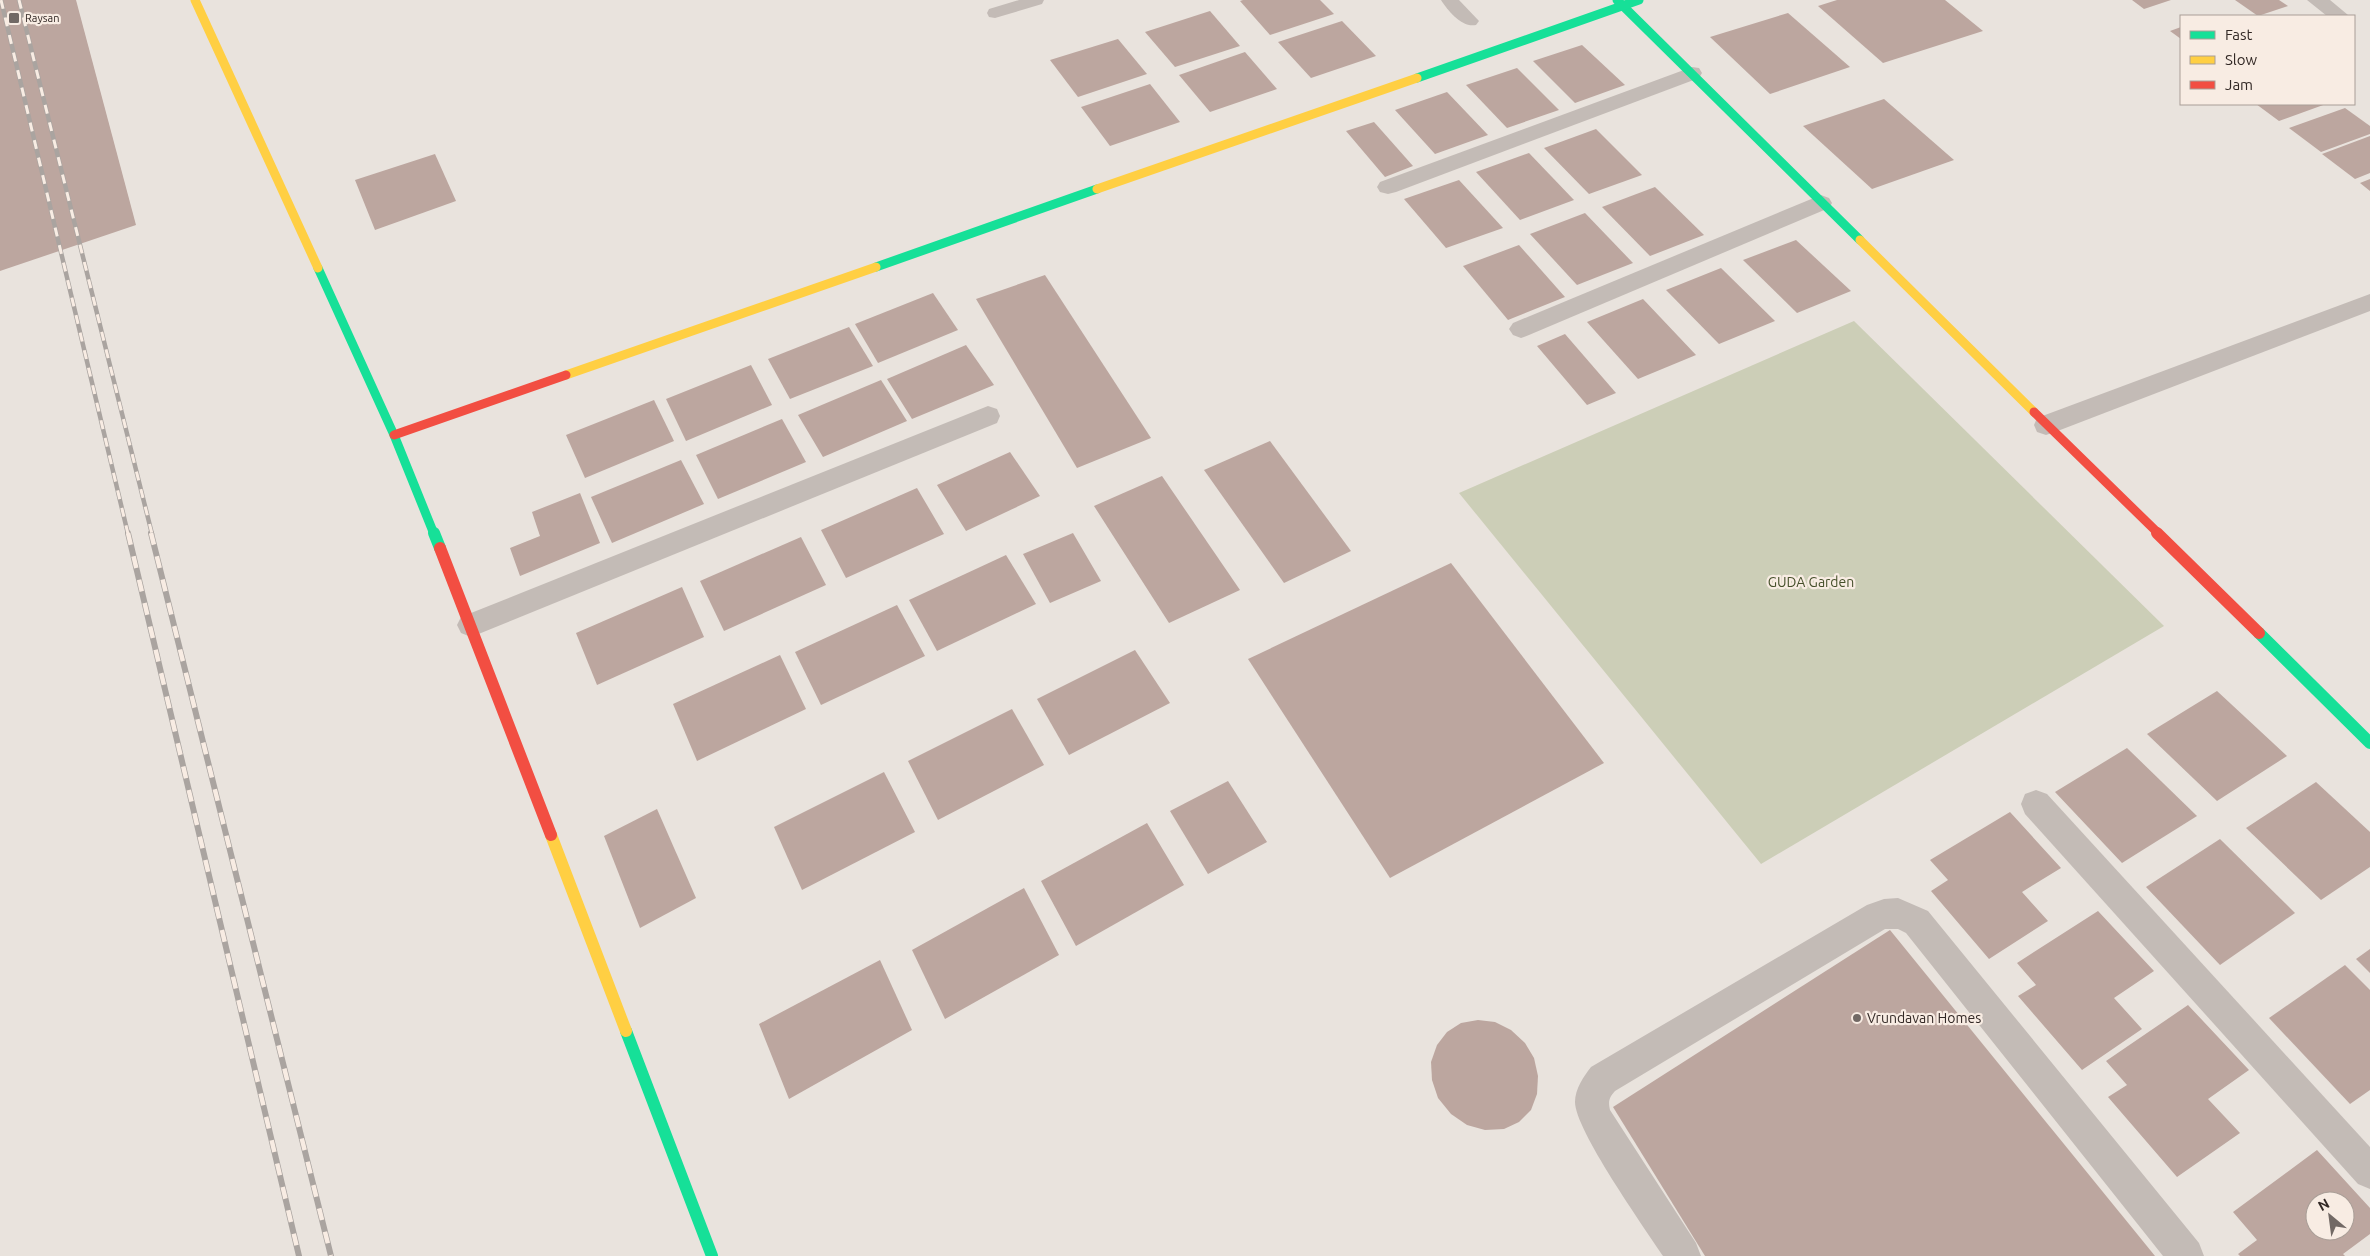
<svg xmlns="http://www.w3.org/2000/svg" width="2370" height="1256" viewBox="0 0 2370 1256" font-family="Ubuntu,sans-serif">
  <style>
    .green { fill: #ccceb7 }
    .building { fill: #bca69f; fill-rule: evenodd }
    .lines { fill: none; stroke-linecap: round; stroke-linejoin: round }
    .lane { fill: #c3bbb6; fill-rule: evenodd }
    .street { fill: #c3bbb6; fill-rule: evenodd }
    .fast-far1 { stroke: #16e098; stroke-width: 9 }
    .fast { stroke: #16e098; stroke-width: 12 }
    .slow-far1 { stroke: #ffcf43; stroke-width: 9 }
    .slow { stroke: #ffcf43; stroke-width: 12 }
    .jam-far1 { stroke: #f24e42; stroke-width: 9 }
    .jam { stroke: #f24e42; stroke-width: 12 }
    .rail-far1-casing { stroke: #aaa4a0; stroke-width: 4.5 }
    .rail-casing { stroke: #aaa4a0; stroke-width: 6 }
    .rail-far1 { stroke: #f8ece3; stroke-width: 3; stroke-dasharray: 9; stroke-linecap: butt }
    .rail { stroke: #f8ece3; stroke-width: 4.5; stroke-dasharray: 12; stroke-linecap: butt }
    .poi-dot { fill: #726965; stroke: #f8ece3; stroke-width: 2 }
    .labels { text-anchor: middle; stroke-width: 4.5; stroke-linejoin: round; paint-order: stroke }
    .far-poi-label { font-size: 11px; fill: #322825; stroke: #f8ece3; text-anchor: start }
    .park-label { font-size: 14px; fill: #454f2a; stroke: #f8ece3 }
    .poi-label { font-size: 14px; fill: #322825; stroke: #f8ece3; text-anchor: start }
  </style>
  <rect width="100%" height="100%" fill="#e9e3dd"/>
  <polygon class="green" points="1854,321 2164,626 1761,864 1459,493"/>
  <g class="building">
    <polygon points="0,0 76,0 136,225 0,271"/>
    <polygon points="1243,0 1320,0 1334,14 1270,35 1240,1"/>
    <polygon points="1837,0 1945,0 1983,31 1883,63 1818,6"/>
    <polygon points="2132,0 2171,0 2144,9"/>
    <polygon points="2235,0 2279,0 2288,6 2258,16"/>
    <polygon points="1210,11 1240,46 1175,67 1145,32"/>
    <polygon points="1788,13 1850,67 1770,94 1710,37"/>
    <polygon points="1342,21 1376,56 1311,78 1278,42"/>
    <polygon points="2181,27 2181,39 2170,31"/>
    <polygon points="1118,39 1147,74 1078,97 1050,60"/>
    <polygon points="1582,45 1625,85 1575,103 1533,61"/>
    <polygon points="1245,52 1277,89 1210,112 1179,75"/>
    <polygon points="1517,68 1559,110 1507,128 1466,85"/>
    <polygon points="1150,84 1180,122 1110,146 1081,107"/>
    <polygon points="1447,92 1488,135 1435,154 1395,110"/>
    <polygon points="1884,99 1954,160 1872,189 1803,126"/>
    <polygon points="2256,104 2326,104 2279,121"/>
    <polygon points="2345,108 2370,126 2370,134 2321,152 2289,128"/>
    <polygon points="1374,122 1413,166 1385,177 1346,131"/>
    <polygon points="1596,129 1642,175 1589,194 1544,148"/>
    <polygon points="2370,136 2370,173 2355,179 2322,154"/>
    <polygon points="1529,153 1574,200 1520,220 1476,172"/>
    <polygon points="435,154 456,201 375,230 355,180"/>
    <polygon points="2370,179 2370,191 2360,183"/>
    <polygon points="1459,180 1503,228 1446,248 1404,199"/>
    <polygon points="1655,187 1704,235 1650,256 1602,207"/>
    <polygon points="1585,213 1633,263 1577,285 1530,234"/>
    <polygon points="1796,240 1851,291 1797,313 1743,260"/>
    <polygon points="1519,245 1565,297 1508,320 1463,266"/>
    <polygon points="1721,268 1775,321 1719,344 1666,290"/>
    <polygon points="1045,275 1151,438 1077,468 976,299"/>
    <polygon points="933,293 958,330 878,363 855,324"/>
    <polygon points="1643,299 1696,355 1638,379 1587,322"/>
    <polygon points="849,327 873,366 790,399 768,359"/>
    <polygon points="1565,334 1616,393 1587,405 1537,346"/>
    <polygon points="966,345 994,385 912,419 887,379"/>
    <polygon points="751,365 772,405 686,441 666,399"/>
    <polygon points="881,380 907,421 823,457 798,415"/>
    <polygon points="654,400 674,441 585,478 566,435"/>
    <polygon points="782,419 806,462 718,499 696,455"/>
    <polygon points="1270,441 1351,551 1284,583 1204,470"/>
    <polygon points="1010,452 1040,496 966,531 937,485"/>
    <polygon points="681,460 704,504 612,543 591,497"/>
    <polygon points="1162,476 1240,590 1169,623 1094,506"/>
    <polygon points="917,488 944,534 846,578 821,530"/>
    <polygon points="580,493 600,543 520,576 510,548 540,536 532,512"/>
    <polygon points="1073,533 1101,581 1050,603 1023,554"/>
    <polygon points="801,537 826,585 724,631 700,581"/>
    <polygon points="1006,555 1036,604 937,651 909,600"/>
    <polygon points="1451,563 1604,763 1390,878 1248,659"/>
    <polygon points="682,587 704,637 597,685 576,633"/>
    <polygon points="897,605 925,656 821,705 795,652"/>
    <polygon points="1135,650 1170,703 1069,755 1037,699"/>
    <polygon points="780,655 806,709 697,761 673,704"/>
    <polygon points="2217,691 2287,756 2217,801 2147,734"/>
    <polygon points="1012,709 1044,765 938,820 908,761"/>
    <polygon points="2127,748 2197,816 2122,863 2055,792"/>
    <polygon points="884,772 915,832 802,890 774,827"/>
    <polygon points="1228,781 1267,842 1208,874 1170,811"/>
    <polygon points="2316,782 2370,832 2370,867 2321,900 2246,828"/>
    <polygon points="657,809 696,898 640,928 604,836"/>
    <polygon points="2010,812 2061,868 2022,892 2048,921 1989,959 1931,891 1948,880 1930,860"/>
    <polygon points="1147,823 1184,885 1076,946 1041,881"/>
    <polygon points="2220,839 2295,913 2220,965 2146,887"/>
    <polygon points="1024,888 1059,955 945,1019 912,950"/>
    <polygon points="2098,911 2154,971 2114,998 2142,1029 2082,1070 2018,996 2036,985 2017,963"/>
    <polygon points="1890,930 2155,1256 1705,1256 1613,1107"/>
    <polygon points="2370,949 2370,973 2356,959"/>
    <polygon points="880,960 912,1030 789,1099 759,1024"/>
    <polygon points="2345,965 2370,990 2370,1090 2350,1104 2269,1018"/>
    <polygon points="2188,1005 2249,1070 2208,1099 2240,1133 2177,1177 2108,1097 2127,1085 2106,1061"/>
    <polygon points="1478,1020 1495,1022 1511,1030 1525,1043 1534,1058 1538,1076 1537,1094 1531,1110 1519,1122 1504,1129 1485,1130 1467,1125 1451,1114 1438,1098 1432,1080 1431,1062 1437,1045 1447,1032 1461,1023"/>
    <path d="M 2317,1150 L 2370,1208 L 2370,1234 L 2343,1254 L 2345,1256 L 2240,1256 L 2238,1254 L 2257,1240 L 2233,1212 ZM 2315,1201 L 2345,1201 L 2345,1231 L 2315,1231 Z"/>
  </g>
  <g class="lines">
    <g class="lane">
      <polygon points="1019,0 1044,0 1042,4 995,18 989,17 987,13 989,9"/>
      <path d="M 1441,0 L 1459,0 L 1479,21 L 1476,25 C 1462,28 1448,11 1441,0 Z"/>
    </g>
    <g class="street">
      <polygon points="2307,0 2330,0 2348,15 2327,16"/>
      <polygon points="1692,67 1699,68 1702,73 1699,78 1396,192 1388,194 1380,192 1377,187 1380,182"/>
      <polygon points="1821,195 1829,198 1832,203 1829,208 1529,335 1521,338 1513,335 1509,329 1513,323"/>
      <polygon points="2370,294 2370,311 2055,432 2046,435 2037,432 2034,425 2037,418"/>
      <polygon points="988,406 997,409 1000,416 997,423 481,633 471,637 461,633 457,625 461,617"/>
      <polygon points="2036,790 2047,794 2370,1147 2370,1189 2358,1184 2025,814 2021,804 2025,794"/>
      <path d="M 1898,898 L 1928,911 L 2199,1243 L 2204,1256 L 2163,1256 L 1906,933 L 1898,929 L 1885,929 L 1615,1091 C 1609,1098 1608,1101 1610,1110 L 1696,1243 L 1701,1256 L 1663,1256 C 1644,1227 1575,1130 1575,1102 C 1575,1089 1584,1076 1591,1067 L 1867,905 L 1884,899 Z"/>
    </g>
    <g class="fast-far1">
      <polyline points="1617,0 1860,240"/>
      <polyline points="1417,78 1639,0"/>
      <polyline points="876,267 1097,189"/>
      <polyline points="318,268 394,435 434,534"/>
    </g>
    <g class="fast">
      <polyline points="434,533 440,548"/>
      <polyline points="2259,633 2370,743"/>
      <polyline points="626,1031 712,1256"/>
    </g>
    <g class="slow-far1">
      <polyline points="195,0 318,268"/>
      <polyline points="1097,189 1417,78"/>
      <polyline points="1860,240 2034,412"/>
      <polyline points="566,375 876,267"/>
    </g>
    <polyline class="slow" points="551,835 626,1031"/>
    <g class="jam-far1">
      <polyline points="2034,412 2159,534"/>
      <polyline points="394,435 566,375"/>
    </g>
    <g class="jam">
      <polyline points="2157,533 2259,633"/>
      <polyline points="440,548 551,835"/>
    </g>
    <defs>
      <g id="rail-far1">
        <polyline points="1,0 128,534"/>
        <polyline points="19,0 152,534"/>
      </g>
      <g id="rail">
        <polyline points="128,533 299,1256"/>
        <polyline points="151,533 331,1256"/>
      </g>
    </defs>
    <use href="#rail-far1" class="rail-far1-casing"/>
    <use href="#rail" class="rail-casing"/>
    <use href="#rail-far1" class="rail-far1"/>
    <use href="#rail" class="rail"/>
  </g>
  <g class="poi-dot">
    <rect x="8" y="12" width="12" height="12" rx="2.5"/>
    <circle cx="1857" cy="1018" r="5"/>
  </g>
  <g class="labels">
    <g class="far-poi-label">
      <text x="25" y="22">Raysan</text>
    </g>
    <g class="park-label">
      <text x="1811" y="587">GUDA Garden</text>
    </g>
    <g class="poi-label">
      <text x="1867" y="1023">Vrundavan Homes</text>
    </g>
  </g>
  <rect x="2180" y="15" width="175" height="90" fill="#f8ece3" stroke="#a99e97"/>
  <rect x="2190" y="31" width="25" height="8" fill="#16e098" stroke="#a99e97"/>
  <text x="2225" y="40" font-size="15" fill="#322825">Fast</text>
  <rect x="2190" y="56" width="25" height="8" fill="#ffcf43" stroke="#a99e97"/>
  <text x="2225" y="65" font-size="15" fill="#322825">Slow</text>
  <rect x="2190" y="81" width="25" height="8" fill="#f24e42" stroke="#a99e97"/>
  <text x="2225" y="90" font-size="15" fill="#322825">Jam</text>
  <g transform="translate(2330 1216) rotate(331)"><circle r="24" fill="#f8ece3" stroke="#a99e97"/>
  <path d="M0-4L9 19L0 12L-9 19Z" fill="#726965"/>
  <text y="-8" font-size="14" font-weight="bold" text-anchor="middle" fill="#322825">N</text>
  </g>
</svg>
